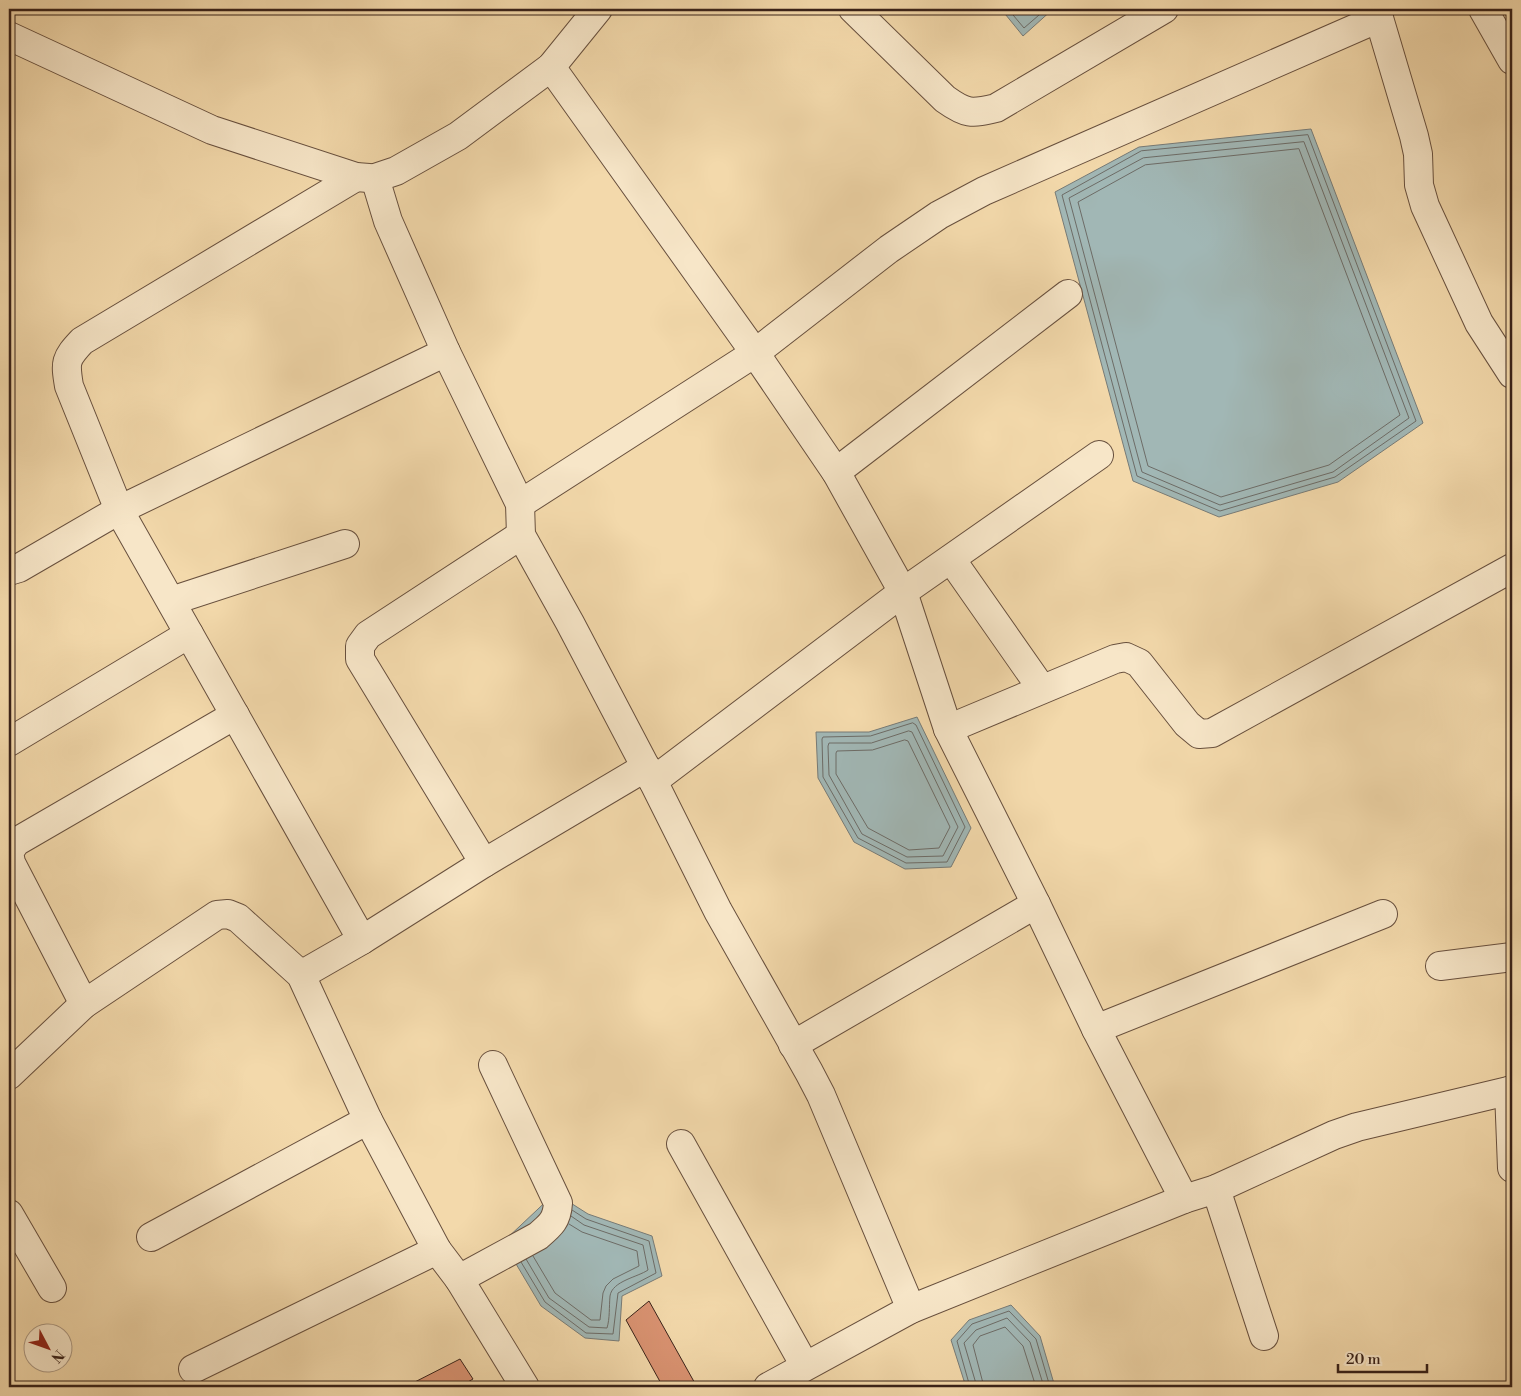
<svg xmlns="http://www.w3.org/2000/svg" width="1521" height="1396" viewBox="0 0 1521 1396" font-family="'Libre Bodoni',serif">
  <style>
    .water { fill: #a1b7b5; stroke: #777b77 }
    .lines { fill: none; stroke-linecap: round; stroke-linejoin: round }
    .shore { stroke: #6d6c67; stroke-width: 1 }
    .building { fill: #da9372; stroke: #392219 }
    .street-casing { stroke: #68503e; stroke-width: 30 }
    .street { stroke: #f7e6c8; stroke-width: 28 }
  </style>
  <rect width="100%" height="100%" fill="#f3d9ab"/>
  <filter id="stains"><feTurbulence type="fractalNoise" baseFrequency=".004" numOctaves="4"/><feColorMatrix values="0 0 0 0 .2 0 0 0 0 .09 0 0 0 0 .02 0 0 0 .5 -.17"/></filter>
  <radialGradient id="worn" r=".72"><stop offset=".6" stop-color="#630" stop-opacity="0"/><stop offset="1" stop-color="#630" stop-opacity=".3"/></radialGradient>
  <g class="water">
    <polygon points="1001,9 1053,9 1023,36"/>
    <polygon points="1311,129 1423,423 1338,482 1219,517 1133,481 1055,192 1139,147"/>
    <polygon points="917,717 971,828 951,867 905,869 854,842 818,778 816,732 869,732"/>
    <polygon points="555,1193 588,1214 652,1236 662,1276 622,1296 619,1341 585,1338 541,1306 503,1242"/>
    <polygon points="1011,1305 1040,1336 1055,1387 966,1387 951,1340 969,1320"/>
  </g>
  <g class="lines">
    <g class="shore">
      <polyline points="1008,9 1024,28 1046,9"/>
      <polygon points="1308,135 1416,421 1335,477 1220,511 1137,476 1062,195 1141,151"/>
      <polygon points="1304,142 1409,418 1333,472 1220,505 1142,472 1069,198 1143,158"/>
      <polygon points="1299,149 1400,415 1329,465 1221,497 1148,466 1078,202 1145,165"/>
      <polygon points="913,723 916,725 965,827 947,862 906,863 858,838 823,777 822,739 823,737 870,736"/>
      <polygon points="909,731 912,732 958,827 943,856 907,857 862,834 829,775 828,746 829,743 871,743"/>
      <polygon points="905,740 908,741 950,827 939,848 909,850 868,828 836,774 836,753 837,751 872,750"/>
      <polyline points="533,1256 555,1293 591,1320 600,1320 603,1293 606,1286 613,1279 639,1266 637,1251 582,1232 569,1224"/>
      <path d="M 526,1259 L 549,1298 L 589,1327 L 607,1328 C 610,1318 609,1307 610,1296 C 612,1281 638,1277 648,1270 L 643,1245 L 584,1225 L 571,1216"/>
      <polyline points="521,1262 545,1302 586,1333 613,1334 618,1293 656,1273 649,1241 586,1219 572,1210"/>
      <polyline points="970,1387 957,1341 972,1324 1009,1311 1036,1339 1050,1387"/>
      <polyline points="977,1387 964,1343 976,1330 1007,1318 1030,1342 1044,1387"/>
      <polyline points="984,1387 973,1345 980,1336 1005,1327 1023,1346 1036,1387"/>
    </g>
  </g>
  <g class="building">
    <polygon points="649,1301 697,1387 663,1387 626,1320"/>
    <polygon points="460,1359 473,1379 459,1387 405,1387"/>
  </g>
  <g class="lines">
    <defs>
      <g id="street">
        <polyline points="598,9 551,67 458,136 396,171 375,178 388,221 446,352 520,504 521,535 570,623 653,781 718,911 809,1072 821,1095 911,1309"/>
        <path d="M 853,9 L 945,99 C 966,114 971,114 996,108 L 1164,9"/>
        <polyline points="1372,9 1379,18 1414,136 1418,154 1419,185 1425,206 1479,323 1512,374"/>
        <polyline points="1483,9 1512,60"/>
        <polyline points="9,36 212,130 356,177 369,178"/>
        <polyline points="551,67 755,353 836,472 903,592 948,729 1036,904 1096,1029 1184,1199"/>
        <path d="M 356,177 L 82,341 C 65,359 65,362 69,386 L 119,510 L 362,940"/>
        <polyline points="836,472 1068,294"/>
        <polyline points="520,504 755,353 889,249 939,215 984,191 1379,18"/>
        <polyline points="951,559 1042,689"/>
        <polyline points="9,571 19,568 119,510 446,352"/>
        <polyline points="171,601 345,544"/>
        <polyline points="948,729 1115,659 1126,657 1139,663 1187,724 1199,734 1212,733 1512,568"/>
        <polyline points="9,742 189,634"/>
        <polyline points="653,781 903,592 1099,455"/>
        <polyline points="484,863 360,659 360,646 368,635 521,535"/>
        <polyline points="1440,966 1512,957"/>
        <polyline points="301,975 362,940 484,863 646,767"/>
        <polyline points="84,1004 11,863 9,852 16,842 235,715"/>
        <polyline points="1096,1029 1383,914"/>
        <polyline points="793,1045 1036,904"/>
        <polyline points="9,1075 84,1004 217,915 228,914 238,918 301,975 368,1120 437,1250 459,1279 525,1387"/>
        <polyline points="1509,1091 1512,1168"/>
        <polyline points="681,1144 805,1366"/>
        <polyline points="1216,1189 1264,1336"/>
        <polyline points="9,1214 52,1288"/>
        <polyline points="151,1237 368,1120"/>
        <path d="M 459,1279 L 538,1236 C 551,1225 557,1220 558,1203 L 493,1065"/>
        <polyline points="193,1369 437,1250"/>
        <polyline points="768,1387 911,1309 1184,1199 1216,1189 1334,1135 1357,1127 1512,1090"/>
      </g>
    </defs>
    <use href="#street" class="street-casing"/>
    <use href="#street" class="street"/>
  </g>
  <rect width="1521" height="1396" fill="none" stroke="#f3d9ab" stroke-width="30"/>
  <rect x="10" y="10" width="1501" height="1376" fill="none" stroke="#392219" stroke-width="2.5"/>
  <rect x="15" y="15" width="1491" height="1366" fill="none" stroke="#392219"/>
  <g transform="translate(48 1348) rotate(131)"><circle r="24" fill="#f7e6c8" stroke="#ab9882"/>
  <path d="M0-4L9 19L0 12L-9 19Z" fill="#8f2418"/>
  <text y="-8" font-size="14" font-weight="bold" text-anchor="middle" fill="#392219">N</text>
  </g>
  <path d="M1338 1364v8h89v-8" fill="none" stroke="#392219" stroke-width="2.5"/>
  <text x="1346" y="1364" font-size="15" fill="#392219" stroke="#f7e6c8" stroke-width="4" paint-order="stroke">20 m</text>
  <rect width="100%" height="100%" filter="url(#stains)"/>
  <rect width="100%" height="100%" fill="url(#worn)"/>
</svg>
